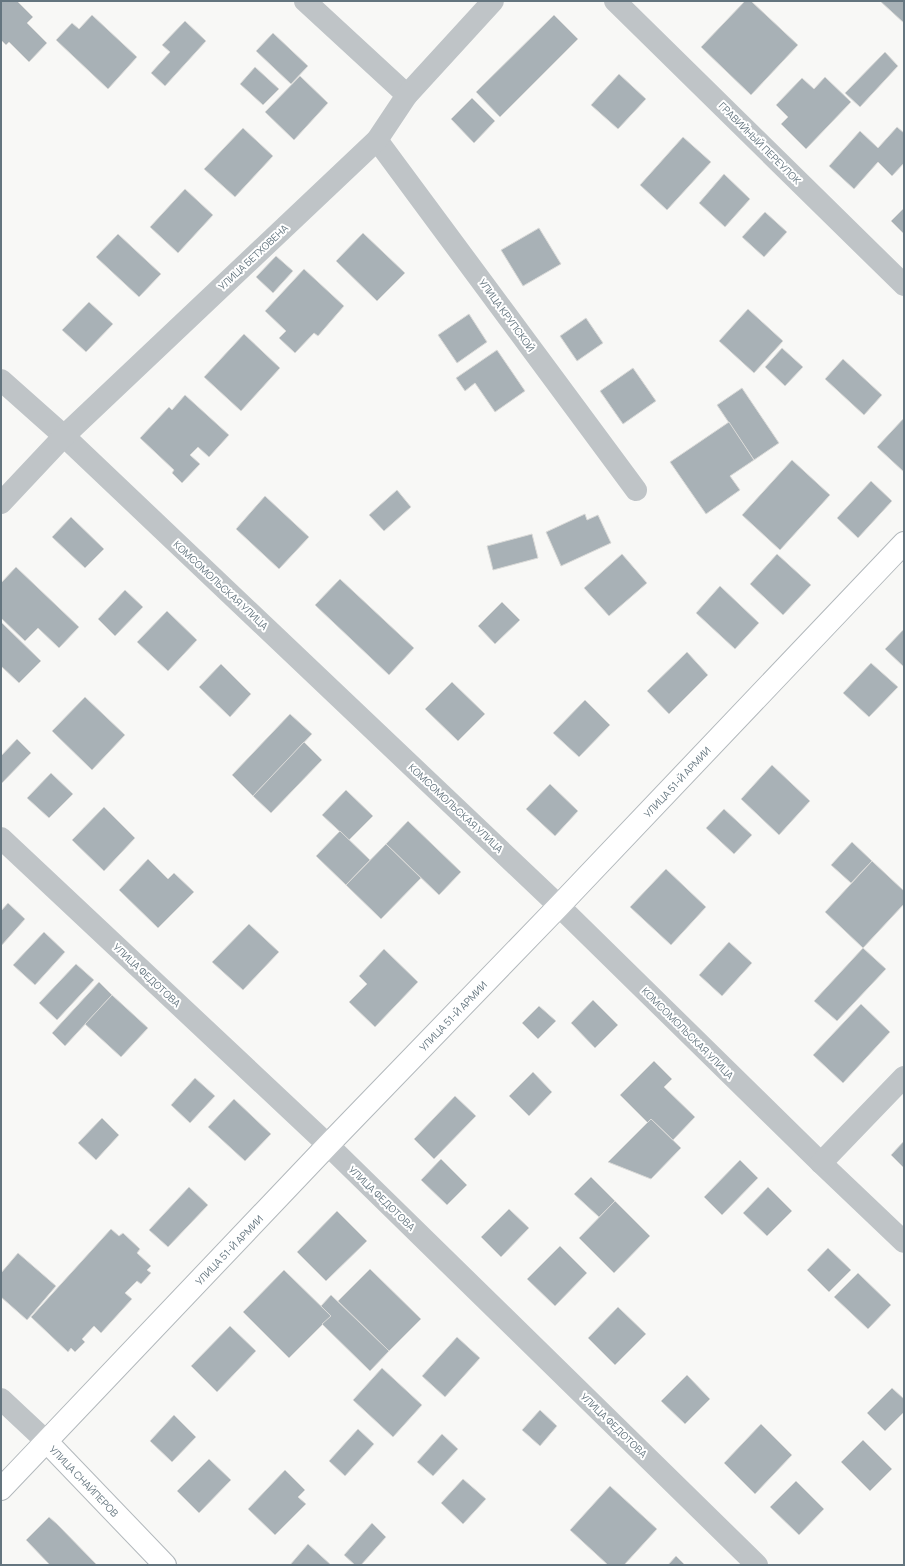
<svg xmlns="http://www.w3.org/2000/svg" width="905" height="1566" viewBox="0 0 905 1566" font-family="Manrope,sans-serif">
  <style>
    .building { fill: #a8b1b6; stroke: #dadad8 }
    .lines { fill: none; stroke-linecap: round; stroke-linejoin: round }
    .secondary-casing { stroke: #b2b8bc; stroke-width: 24 }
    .street { stroke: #bfc4c7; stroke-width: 22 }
    .secondary { stroke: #fff; stroke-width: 22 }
    .labels { text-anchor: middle; stroke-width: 4; stroke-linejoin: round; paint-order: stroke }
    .street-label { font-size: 10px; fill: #64757f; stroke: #fff }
  </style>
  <rect width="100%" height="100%" fill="#f8f8f6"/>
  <g class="building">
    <polygon points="1,1 17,1 33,17 27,23 47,43 29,62 9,42 6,45 1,40"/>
    <polygon points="745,1 751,1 798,45 751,95 701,47"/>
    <polygon points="880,1 904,1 904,23"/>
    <polygon points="92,15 137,57 108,89 56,40 72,23 79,29"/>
    <polygon points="554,15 578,39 500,117 476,92"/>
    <polygon points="185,21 206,41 165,86 151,73 170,52 162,45"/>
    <polygon points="273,33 308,66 291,84 256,51"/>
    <polygon points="885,52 898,66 860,107 845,93"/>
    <polygon points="255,67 279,89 263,105 240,84"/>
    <polygon points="619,74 646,99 618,129 591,105"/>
    <polygon points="300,76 328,103 294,140 265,112"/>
    <polygon points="825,77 851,102 806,149 781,124 788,117 776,105 802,78 814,89"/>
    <polygon points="472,98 495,121 474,143 451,119"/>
    <polygon points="897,127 904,133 904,163 892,176 878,162 854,189 829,166 860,131 878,148"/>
    <polygon points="243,128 273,156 235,197 204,169"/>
    <polygon points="683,137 711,162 667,210 640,185"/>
    <polygon points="724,174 750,199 725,227 699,203"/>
    <polygon points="185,189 213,215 178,253 150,227"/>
    <polygon points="904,208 904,234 891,221"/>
    <polygon points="765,212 787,232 764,257 742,237"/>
    <polygon points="539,228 561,264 523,286 501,250"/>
    <polygon points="363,233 405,273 377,301 336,261"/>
    <polygon points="118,234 161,274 139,297 96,257"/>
    <polygon points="276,256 293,271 273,293 256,277"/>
    <polygon points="304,269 344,306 318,336 314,333 295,353 279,338 286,331 265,311"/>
    <polygon points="89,302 113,324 86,352 62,330"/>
    <polygon points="748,309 783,341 754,373 719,341"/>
    <polygon points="469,314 487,342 457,363 438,335"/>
    <polygon points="586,318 603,343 577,361 560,336"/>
    <polygon points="244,334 280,368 241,411 204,377"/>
    <polygon points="782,348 803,367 785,386 765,367"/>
    <polygon points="497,350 525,391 495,412 475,383 465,391 456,378"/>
    <polygon points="843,359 882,395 864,415 825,379"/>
    <polygon points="633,368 656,401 623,424 600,391"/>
    <polygon points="742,388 779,443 754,460 717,405"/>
    <polygon points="185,395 229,435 209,457 198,447 190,455 200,464 182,483 172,473 174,470 140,438 169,407 172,410"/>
    <polygon points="904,418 904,472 877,447"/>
    <polygon points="729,422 754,460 730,476 740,490 706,514 670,462"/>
    <polygon points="792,460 830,495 780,550 742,515"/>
    <polygon points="871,481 892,501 858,538 837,518"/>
    <polygon points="397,490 411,507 384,531 369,515"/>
    <polygon points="265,496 309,537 279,569 236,529"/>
    <polygon points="585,514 587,520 598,515 611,543 561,566 546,532"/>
    <polygon points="71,517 104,549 85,568 52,537"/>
    <polygon points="532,534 538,558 493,570 487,546"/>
    <polygon points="622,554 647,583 609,616 584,588"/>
    <polygon points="777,554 811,585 783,615 750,584"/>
    <polygon points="16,567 79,627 59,648 38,628 25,641 1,618 1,583"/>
    <polygon points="340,579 414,648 389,675 315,605"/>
    <polygon points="720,586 759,623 735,649 696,613"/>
    <polygon points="125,590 143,607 115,636 98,619"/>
    <polygon points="502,602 520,620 495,644 478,626"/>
    <polygon points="167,611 197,640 168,671 137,642"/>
    <polygon points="1,622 41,661 19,683 1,666"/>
    <polygon points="904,629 904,667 885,649"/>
    <polygon points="687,652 708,675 669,714 647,691"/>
    <polygon points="871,663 898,687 869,717 843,693"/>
    <polygon points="221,664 251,694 230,717 199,687"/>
    <polygon points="452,682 485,714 458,741 425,709"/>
    <polygon points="85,697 125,735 92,770 52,731"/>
    <polygon points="585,700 610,725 579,757 553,733"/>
    <polygon points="290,714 312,734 253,796 232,775"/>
    <polygon points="17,739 31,753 1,784 1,756"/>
    <polygon points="304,742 322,760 271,813 253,796"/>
    <polygon points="772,765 810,801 779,835 741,799"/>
    <polygon points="51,773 73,794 49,818 27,798"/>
    <polygon points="550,784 578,811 555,836 526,809"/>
    <polygon points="346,790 373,816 349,840 322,815"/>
    <polygon points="104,807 135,838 104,871 72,840"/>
    <polygon points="724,809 752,835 734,854 706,828"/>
    <polygon points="408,821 461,872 439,895 386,844"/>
    <polygon points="340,831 370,860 346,885 316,856"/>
    <polygon points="852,842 872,861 851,883 831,865"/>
    <polygon points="386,844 421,878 381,919 346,885"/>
    <polygon points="148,859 168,879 174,873 194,892 158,928 119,890"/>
    <polygon points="872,861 904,891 904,904 863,948 825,912"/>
    <polygon points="666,869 706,907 671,945 630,907"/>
    <polygon points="8,903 25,919 1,946 1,911"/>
    <polygon points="249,924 279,952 243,990 212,962"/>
    <polygon points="44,932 65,952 35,985 13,965"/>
    <polygon points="729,942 752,963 722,996 699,975"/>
    <polygon points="863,948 886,969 837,1021 814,1001"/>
    <polygon points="384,949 418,982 375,1027 349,1002 367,984 359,976"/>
    <polygon points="76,964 94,980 57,1020 39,1003"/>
    <polygon points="99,982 112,995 65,1046 52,1033"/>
    <polygon points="112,995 148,1028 121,1057 85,1024"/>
    <polygon points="593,1000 618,1025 595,1048 571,1023"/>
    <polygon points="861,1004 890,1032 843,1083 813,1055"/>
    <polygon points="539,1006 556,1021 538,1039 522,1023"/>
    <polygon points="654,1061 672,1079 664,1087 695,1117 673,1140 651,1119 648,1123 620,1095"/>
    <polygon points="533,1072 552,1092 529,1116 509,1096"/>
    <polygon points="195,1078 215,1096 190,1123 171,1105"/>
    <polygon points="455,1096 476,1116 434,1159 414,1139"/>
    <polygon points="234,1099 271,1134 245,1161 208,1127"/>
    <polygon points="102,1118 119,1135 96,1160 78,1143"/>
    <polygon points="651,1119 681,1148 651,1179 608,1162"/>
    <polygon points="904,1141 904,1168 891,1155"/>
    <polygon points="441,1159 467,1185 447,1205 421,1180"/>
    <polygon points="740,1160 758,1178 722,1215 704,1197"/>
    <polygon points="591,1177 615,1201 599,1217 574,1194"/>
    <polygon points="189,1187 208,1205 168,1247 149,1230"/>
    <polygon points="768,1187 792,1211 767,1236 743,1213"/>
    <polygon points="615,1201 650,1236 614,1273 579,1238"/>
    <polygon points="509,1209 529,1228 501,1257 481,1237"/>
    <polygon points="337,1211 367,1241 326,1281 297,1252"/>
    <polygon points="111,1229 119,1236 123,1233 140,1249 137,1253 151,1266 147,1270 151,1273 141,1284 137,1281 125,1293 132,1299 101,1333 94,1326 82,1339 85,1342 75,1352 71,1348 68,1352 31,1317"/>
    <polygon points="560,1246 587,1273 555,1306 527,1279"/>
    <polygon points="828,1248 851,1270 829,1292 807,1270"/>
    <polygon points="18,1253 56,1286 27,1320 1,1297 1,1273"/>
    <polygon points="370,1269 421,1319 389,1351 338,1301"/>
    <polygon points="284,1270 331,1316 289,1358 243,1312"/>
    <polygon points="858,1273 891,1305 868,1329 834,1297"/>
    <polygon points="331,1295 389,1351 370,1371 322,1324 331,1316 321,1306"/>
    <polygon points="618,1307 646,1334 615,1365 588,1338"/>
    <polygon points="230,1326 256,1351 217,1392 191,1366"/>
    <polygon points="457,1337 480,1358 445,1397 422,1376"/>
    <polygon points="382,1368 422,1405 393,1437 353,1400"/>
    <polygon points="687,1375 710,1399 685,1424 661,1401"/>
    <polygon points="892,1388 904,1399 904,1412 885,1431 867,1413"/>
    <polygon points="540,1410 557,1426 540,1446 522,1430"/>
    <polygon points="174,1415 196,1437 172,1462 150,1441"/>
    <polygon points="761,1424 792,1455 755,1494 724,1463"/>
    <polygon points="358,1429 374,1444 345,1476 329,1461"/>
    <polygon points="442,1434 458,1449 433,1476 417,1462"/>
    <polygon points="863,1440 892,1469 870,1491 841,1462"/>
    <polygon points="209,1459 231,1480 199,1513 177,1491"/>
    <polygon points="285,1470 305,1490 298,1497 306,1504 275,1535 248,1509"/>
    <polygon points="463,1479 486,1499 463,1524 441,1503"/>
    <polygon points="796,1481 824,1509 799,1535 770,1507"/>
    <polygon points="610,1486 657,1529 624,1565 608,1565 570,1530"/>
    <polygon points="49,1517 57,1524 97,1565 50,1565 26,1540"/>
    <polygon points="372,1523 386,1537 361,1565 355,1565 344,1555"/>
    <polygon points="308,1544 331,1565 290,1565"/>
    <polygon points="676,1556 685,1565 668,1565"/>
  </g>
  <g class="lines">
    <defs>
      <g id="secondary">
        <polyline points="47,1442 165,1565"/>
        <polyline points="1,1489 328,1145 559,906 904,543"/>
      </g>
    </defs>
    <use href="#secondary" class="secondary-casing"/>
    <g class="street">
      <polyline points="305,1 407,95"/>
      <polyline points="615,1 904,285"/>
      <polyline points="377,140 636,490"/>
      <polyline points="1,380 64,436 559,906 821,1163 904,1242"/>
      <polyline points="1,503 64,436 377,140 407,95 493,1"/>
      <polyline points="1,838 328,1145 757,1565"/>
      <polyline points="821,1163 904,1077"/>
      <polyline points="1,1399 47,1442"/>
    </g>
    <use href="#secondary" class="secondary"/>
  </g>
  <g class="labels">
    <g class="street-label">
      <text transform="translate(760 143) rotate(45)" y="4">ГРАВИЙНЫЙ ПЕРЕУЛОК</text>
      <text transform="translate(253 257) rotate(-43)" y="4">УЛИЦА БЕТХОВЕНА</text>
      <text transform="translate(507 315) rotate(54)" y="4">УЛИЦА КРУПСКОЙ</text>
      <text transform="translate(221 585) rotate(43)" y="4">КОМСОМОЛЬСКАЯ УЛИЦА</text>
      <text transform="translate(677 782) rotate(-47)" y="4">УЛИЦА 51-Й АРМИИ</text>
      <text transform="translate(456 808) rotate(43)" y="4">КОМСОМОЛЬСКАЯ УЛИЦА</text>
      <text transform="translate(147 975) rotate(43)" y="4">УЛИЦА ФЕДОТОВА</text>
      <text transform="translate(453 1016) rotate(-46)" y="4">УЛИЦА 51-Й АРМИИ</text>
      <text transform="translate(688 1033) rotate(45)" y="4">КОМСОМОЛЬСКАЯ УЛИЦА</text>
      <text transform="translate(382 1198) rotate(44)" y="4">УЛИЦА ФЕДОТОВА</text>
      <text transform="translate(229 1250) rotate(-46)" y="4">УЛИЦА 51-Й АРМИИ</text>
      <text transform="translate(614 1425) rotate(44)" y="4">УЛИЦА ФЕДОТОВА</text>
      <text transform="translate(84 1481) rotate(46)" y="4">УЛИЦА СНАЙПЕРОВ</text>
    </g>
  </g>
  <rect width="905" height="1566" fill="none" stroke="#64757f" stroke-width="4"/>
</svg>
